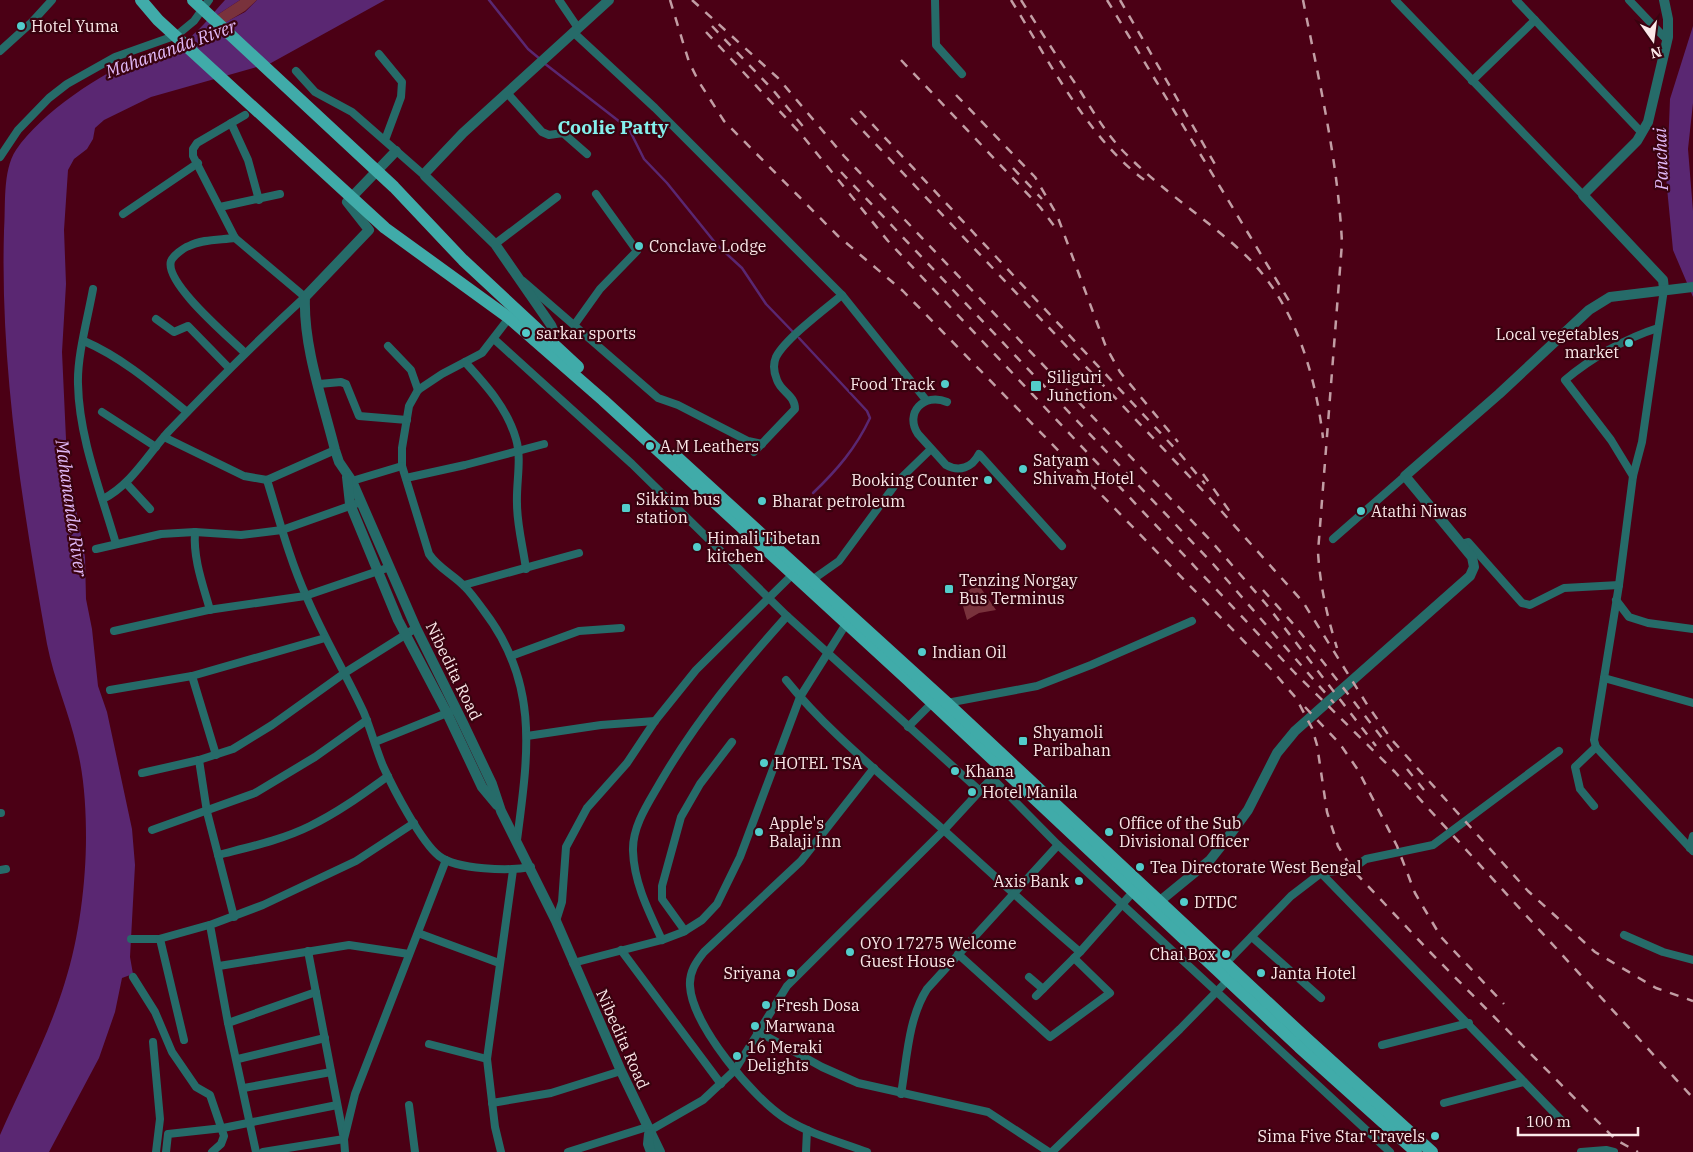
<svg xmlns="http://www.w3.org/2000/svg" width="1693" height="1152" viewBox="0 0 1693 1152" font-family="'IBM Plex Serif',serif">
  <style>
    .green { fill: #79323c }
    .water { fill: #5a2772 }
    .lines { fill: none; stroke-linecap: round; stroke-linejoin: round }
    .stream { stroke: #5a2772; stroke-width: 2.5 }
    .minor { stroke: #266b69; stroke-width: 8 }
    .tertiary { stroke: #266b69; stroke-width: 10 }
    .primary { stroke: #40aba9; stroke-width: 12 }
    .rail { stroke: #c29da4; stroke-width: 2.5; stroke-dasharray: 9 9; stroke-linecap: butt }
    .poi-dot { fill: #53cdcb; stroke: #39020f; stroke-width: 2 }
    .labels { text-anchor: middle; stroke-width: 4.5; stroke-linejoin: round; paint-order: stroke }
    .poi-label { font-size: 16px; fill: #fbe8e9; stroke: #39020f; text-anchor: start }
    .street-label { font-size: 16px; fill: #fbe8e9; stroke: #39020f }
    .water-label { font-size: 18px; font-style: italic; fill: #e2baf9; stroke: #39020f }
    .quarter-label { font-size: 19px; font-weight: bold; fill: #84efec; stroke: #39020f }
  </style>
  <rect width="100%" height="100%" fill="#4b0015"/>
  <g class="green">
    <polygon points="240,0 257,0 245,11 225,23 217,15"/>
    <polygon points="978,584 996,610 979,613 967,620 960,596"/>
  </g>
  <g class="water">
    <path d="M 225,0 L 240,0 L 217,15 L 224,23 L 245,12 L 257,0 L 385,0 L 271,63 L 151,97 L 104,120 L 95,128 L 93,139 L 87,149 L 74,159 L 68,170 L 64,230 L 66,284 L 62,352 L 67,461 L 85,557 L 86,599 L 92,629 L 98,686 L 107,712 L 132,829 L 135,865 L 130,957 L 133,974 L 122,978 L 115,1012 L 99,1058 L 49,1152 L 0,1152 L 0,1135 C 22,1085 49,1035 65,982 C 79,939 86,882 86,837 C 86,808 84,776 77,748 C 69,712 54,680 47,644 C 23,509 0,369 4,231 C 6,207 2,171 16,150 C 42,112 101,73 143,56 C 155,51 169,50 180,44 C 198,34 211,15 225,0 Z"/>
    <polygon points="1693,26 1693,103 1688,149 1693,211 1693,297 1673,250 1665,167 1668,149 1670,99"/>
  </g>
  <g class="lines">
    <g class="stream">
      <polyline points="489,0 528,49 540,59"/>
      <polyline points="544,63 629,129 644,159 667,183 717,245 742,268 766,304 794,333"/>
      <path d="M 799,338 L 867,411 L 870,418 C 856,448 837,470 813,493"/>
    </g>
    <g class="minor">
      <polyline points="559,0 578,28"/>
      <polyline points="935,0 936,45 962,74"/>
      <polyline points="1395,0 1583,195"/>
      <polyline points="1516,0 1642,133"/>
      <polyline points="1629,0 1667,40"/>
      <polyline points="573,32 655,108 842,295 926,400"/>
      <polyline points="0,51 32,22 52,0"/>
      <polyline points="379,54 402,82 401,97 385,140"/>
      <polyline points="296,71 315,92 352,112 425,176"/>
      <polyline points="1472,81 1535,20"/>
      <polyline points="508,94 542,132 549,135 563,133 587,154"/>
      <polyline points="231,123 248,160 259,200"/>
      <polyline points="0,157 18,130 49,98 67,84 115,57 177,35 194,21 209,0"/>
      <polyline points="220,207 280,194"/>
      <polyline points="123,214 198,163"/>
      <path d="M 235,238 C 220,240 202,239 189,246 C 183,248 173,256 171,261 C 164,283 230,338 245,353"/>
      <polyline points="495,244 557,197"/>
      <polyline points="523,281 658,398 678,405 748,441 762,444"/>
      <path d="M 93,289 C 88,317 77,356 78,384 C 79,438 101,492 116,544"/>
      <polyline points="1664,289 1642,442 1633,476 1619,585 1594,740 1596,747 1693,851"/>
      <path d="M 509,318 L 482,353 L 442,374 L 418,390 L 409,406 L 402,448 L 402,466 L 429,554 C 438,568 454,575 465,587 C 472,594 478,603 484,611 C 540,684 528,755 517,840"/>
      <polyline points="156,319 174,332 188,326 229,368"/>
      <polyline points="575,324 600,289 637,251 596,194"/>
      <polyline points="494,339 632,464 787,616 980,791"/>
      <path d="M 84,341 C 123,358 155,386 187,412"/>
      <polyline points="388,346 411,370 418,390"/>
      <path d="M 465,362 C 486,385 507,408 516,439 C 522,459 516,483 517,504 C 517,525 523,547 526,569"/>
      <polyline points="319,384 341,382 346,384 359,416 407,420"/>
      <path d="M 947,402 C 924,392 904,413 918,434 L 946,465 C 959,472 972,468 979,454 L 1062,546"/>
      <polyline points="102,412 156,447"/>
      <polyline points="164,437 244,476 267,480 335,450"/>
      <path d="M 754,452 L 795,409 C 795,395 781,392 777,380 C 774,373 773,364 776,357 C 785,339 825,309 842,295"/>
      <path d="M 1633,476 L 1611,440 L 1565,380 C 1591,358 1626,338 1658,328"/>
      <polyline points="406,478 465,465 544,444"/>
      <path d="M 267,480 C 279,519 290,561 307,598 C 324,638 346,674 364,713 C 371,730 376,749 383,766 C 393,788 421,842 439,856 C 457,870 510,871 531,867"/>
      <polyline points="352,481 402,466"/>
      <polyline points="126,483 150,509"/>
      <path d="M 103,499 C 132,484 148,454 169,431 C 213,385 258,340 305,297 L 235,238 L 193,156 L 193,149 L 197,143 L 245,115"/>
      <path d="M 195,532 C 193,559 203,585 210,610"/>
      <polyline points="1333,539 1405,476"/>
      <polyline points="1461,544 1468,542 1522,603 1530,605 1564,588 1619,585"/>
      <polyline points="96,549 161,534 195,532 241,535 282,530 361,502"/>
      <polyline points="812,580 839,561 898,481 931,449"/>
      <polyline points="464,585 579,553"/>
      <polyline points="1616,600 1629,617 1648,623 1693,629"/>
      <polyline points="114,631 208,610 305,596 390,567"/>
      <polyline points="511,656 579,631 621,628"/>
      <polyline points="192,676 216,755"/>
      <polyline points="1604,678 1693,703"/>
      <path d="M 786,680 C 827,731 881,774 929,817 C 980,862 1028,908 1080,952"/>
      <polyline points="110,690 192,676 325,638"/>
      <polyline points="947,703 1037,686 1091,665 1192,621"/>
      <polyline points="908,727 932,703"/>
      <polyline points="527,736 601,725 655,721"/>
      <polyline points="375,742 452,711"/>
      <polyline points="199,760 207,812 234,917"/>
      <polyline points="142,773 199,760 233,749 272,725 346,672 416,628"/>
      <polyline points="992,778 1058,845 1390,1152"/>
      <polyline points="1594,806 1580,789 1575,767 1596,747"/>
      <polyline points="0,813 1,813"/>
      <polyline points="152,830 255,793 315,757 367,720"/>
      <polyline points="1690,848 1693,836"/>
      <path d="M 218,855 C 249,847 282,840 310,826 C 339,812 363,794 388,776"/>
      <polyline points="0,870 6,869"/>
      <polyline points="1321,873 1566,1125"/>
      <polyline points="556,921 562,902 566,847 587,808 627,763 655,721 696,670 792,575"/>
      <polyline points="685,931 662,899 662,886 681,817 700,784 732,742"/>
      <polyline points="418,933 499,963"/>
      <polyline points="1624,935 1663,952 1693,960"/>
      <polyline points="1252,937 1321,998"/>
      <polyline points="131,939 159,939 209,925"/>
      <polyline points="160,939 184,1040"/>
      <path d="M 662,940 C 649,912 634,883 633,851 C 632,826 649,802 661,781 C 698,718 738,671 787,616"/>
      <polyline points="621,950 721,1084"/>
      <polyline points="958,954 1050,1037 1110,993 1074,958"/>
      <polyline points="573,963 662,940 683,932 702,920 717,904 740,857 800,697 846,624"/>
      <polyline points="1226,963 1291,896 1321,873 1352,869 1366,859 1433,845 1559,751"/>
      <polyline points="219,966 349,945 409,954"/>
      <polyline points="133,977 155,1012 172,1052 196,1087 210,1095 224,1136 221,1144 212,1152"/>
      <polyline points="1029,977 1043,989"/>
      <polyline points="1036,996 1080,952 1133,892"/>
      <polyline points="228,1023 316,992"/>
      <polyline points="757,1031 822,1067 858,1083 988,1112 1049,1152"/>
      <polyline points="153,1042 160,1119 156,1152"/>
      <polyline points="429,1044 487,1059"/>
      <polyline points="1382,1045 1469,1023"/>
      <polyline points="238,1059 325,1038"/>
      <polyline points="244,1088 331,1072"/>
      <path d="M 901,1094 C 907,1059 908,1019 927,989 L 1058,845"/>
      <polyline points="492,1103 551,1093 621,1071"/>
      <polyline points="1444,1103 1524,1082"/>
      <polyline points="409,1105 415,1152"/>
      <polyline points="649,1131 703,1100 735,1070 787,986 944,830 1001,768"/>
      <polyline points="166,1152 168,1134 223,1128 337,1105"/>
      <polyline points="256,1152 228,1023 210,925 263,905 356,861 414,823"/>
      <polyline points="263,1152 344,1139 308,951"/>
      <polyline points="345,1152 344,1139 355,1094 446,860"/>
      <polyline points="501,1152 495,1127 487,1059 513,870"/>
      <polyline points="568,1152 647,1127"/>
      <polyline points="806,1152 807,1130"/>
      <path d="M 867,1152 C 840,1142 810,1134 786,1119 C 753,1098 692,1025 690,986 C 689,972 696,962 704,952 L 801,861 L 874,768"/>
      <polyline points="1052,1152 1180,1029 1228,980"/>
      <polyline points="1581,1152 1606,1150 1614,1152"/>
    </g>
    <g class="tertiary">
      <polyline points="1664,0 1668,19 1668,37 1648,122 1637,141 1583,195 1663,280 1664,289"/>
      <path d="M 396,151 L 347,202 L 369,230 L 305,297 C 303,346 323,402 335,450 L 339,462 L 352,481 L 416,628 L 463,723 L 492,784 L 501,811 L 556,921 L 621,1071 L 660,1152"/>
      <polyline points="552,343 554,332 551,325 495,244 425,176 426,172 463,133 609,0"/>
      <polyline points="347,477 350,504 398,620 447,713 482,787 497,805"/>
      <polyline points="1160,901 1210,860 1229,836 1248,810 1277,753 1295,731 1470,576 1474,567 1472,557 1405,476 1499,394 1589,310 1610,297 1693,287"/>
      <polyline points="649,1134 648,1144 651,1152"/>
    </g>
    <g class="primary">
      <polyline points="141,0 158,20 385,228 509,318 603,400 907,679 1299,1047 1416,1152"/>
      <polyline points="193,0 394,187 463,260 578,367"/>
      <polyline points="678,458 947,703 1307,1039 1432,1152"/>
    </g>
    <g class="rail">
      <polyline points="670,0 689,62 699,82 724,121 838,236 903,291 1270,668 1296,698 1312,728 1317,745 1327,812 1338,846 1352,869 1430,952 1616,1140 1638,1152"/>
      <polyline points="692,0 778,78 844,156 1211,541 1266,604 1376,746"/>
      <path d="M 1011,0 C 1049,61 1091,144 1150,184"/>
      <path d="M 1021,0 C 1040,30 1059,60 1079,89 C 1094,113 1108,137 1128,156 C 1163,191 1205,218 1241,251 C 1293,298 1315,371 1323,438"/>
      <polyline points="1107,0 1291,304"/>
      <polyline points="1120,0 1216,166"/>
      <path d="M 1303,0 C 1319,81 1338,161 1342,243 L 1318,552 C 1320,586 1327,616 1337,648"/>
      <polyline points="712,26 773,90 806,130"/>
      <polyline points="706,32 801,134 888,241 1295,673 1395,772 1693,1098"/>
      <polyline points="901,60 1040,207 1058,231"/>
      <polyline points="956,95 1035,177 1057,215 1106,347 1120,372 1178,442"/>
      <polyline points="860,111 1181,455 1205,484"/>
      <polyline points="851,118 1206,494 1303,602 1368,706 1392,740 1528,891 1595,952 1656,988 1693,1001"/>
      <polyline points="1013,168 1042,199"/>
      <polyline points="841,172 1214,565 1334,703"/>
      <polyline points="1203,474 1233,516"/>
      <polyline points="1263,590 1296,627 1393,752"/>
      <polyline points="1305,707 1340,744 1358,770 1397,846 1415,893 1441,937 1504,1004"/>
      <polyline points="1407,769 1424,790"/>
    </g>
  </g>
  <g class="poi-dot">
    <circle cx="21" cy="26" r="5"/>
    <circle cx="639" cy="246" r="5"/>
    <circle cx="526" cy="333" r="5"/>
    <circle cx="1629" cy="343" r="5"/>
    <circle cx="945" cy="384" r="5"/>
    <rect x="1030" y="380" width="12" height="12" rx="2.5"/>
    <circle cx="650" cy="446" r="5"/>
    <circle cx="1023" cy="469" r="5"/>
    <circle cx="988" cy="480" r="5"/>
    <circle cx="762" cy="501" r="5"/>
    <rect x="621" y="503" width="10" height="10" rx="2.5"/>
    <circle cx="1361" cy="511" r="5"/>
    <circle cx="697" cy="547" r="5"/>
    <rect x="944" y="584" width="10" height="10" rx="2.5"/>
    <circle cx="922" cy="652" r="5"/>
    <rect x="1018" y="736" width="10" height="10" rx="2.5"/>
    <circle cx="764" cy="763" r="5"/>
    <circle cx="955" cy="771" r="5"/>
    <circle cx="972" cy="792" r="5"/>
    <circle cx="759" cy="832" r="5"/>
    <circle cx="1109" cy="832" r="5"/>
    <circle cx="1140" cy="867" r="5"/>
    <circle cx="1079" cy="881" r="5"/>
    <circle cx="1184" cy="902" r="5"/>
    <circle cx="850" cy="952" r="5"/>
    <circle cx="1226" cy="954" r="5"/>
    <circle cx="791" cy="973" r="5"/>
    <circle cx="1261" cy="973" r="5"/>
    <circle cx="766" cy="1005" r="5"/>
    <circle cx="755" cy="1026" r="5"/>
    <circle cx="737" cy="1056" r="5"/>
    <circle cx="1435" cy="1136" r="5"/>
  </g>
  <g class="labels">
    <g class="poi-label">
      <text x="31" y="32">Hotel Yuma</text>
      <text x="649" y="252">Conclave Lodge</text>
      <text x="536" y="339">sarkar sports</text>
      <text x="1619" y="340" text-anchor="end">Local vegetables<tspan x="1619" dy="18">market</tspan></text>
      <text x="1047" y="383">Siliguri<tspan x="1047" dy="18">Junction</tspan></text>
      <text x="935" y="390" text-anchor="end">Food Track</text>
      <text x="660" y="452">A.M Leathers</text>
      <text x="1033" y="466">Satyam<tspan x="1033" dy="18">Shivam Hotel</tspan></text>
      <text x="978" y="486" text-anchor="end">Booking Counter</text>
      <text x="636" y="505">Sikkim bus<tspan x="636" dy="18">station</tspan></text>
      <text x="772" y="507">Bharat petroleum</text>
      <text x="1371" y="517">Atathi Niwas</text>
      <text x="707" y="544">Himali Tibetan<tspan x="707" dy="18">kitchen</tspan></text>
      <text x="959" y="586">Tenzing Norgay<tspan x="959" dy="18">Bus Terminus</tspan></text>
      <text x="932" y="658">Indian Oil</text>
      <text x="1033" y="738">Shyamoli<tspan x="1033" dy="18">Paribahan</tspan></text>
      <text x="774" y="769">HOTEL TSA</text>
      <text x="965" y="777">Khana</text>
      <text x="982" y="798">Hotel Manila</text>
      <text x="769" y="829">Apple's<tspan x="769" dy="18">Balaji Inn</tspan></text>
      <text x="1119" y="829">Office of the Sub<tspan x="1119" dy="18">Divisional Officer</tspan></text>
      <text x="1150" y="873">Tea Directorate West Bengal</text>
      <text x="1069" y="887" text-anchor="end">Axis Bank</text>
      <text x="1194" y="908">DTDC</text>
      <text x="860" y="949">OYO 17275 Welcome<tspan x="860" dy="18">Guest House</tspan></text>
      <text x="1216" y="960" text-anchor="end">Chai Box</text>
      <text x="781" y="979" text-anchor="end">Sriyana</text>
      <text x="1271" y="979">Janta Hotel</text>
      <text x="776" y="1011">Fresh Dosa</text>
      <text x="765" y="1032">Marwana</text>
      <text x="747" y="1053">16 Meraki<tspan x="747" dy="18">Delights</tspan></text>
      <text x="1425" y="1142" text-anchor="end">Sima Five Star Travels</text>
    </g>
    <g class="street-label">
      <text transform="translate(454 671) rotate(64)" y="6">Nibedita Road</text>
      <text transform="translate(623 1039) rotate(66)" y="6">Nibedita Road</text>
    </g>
    <g class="water-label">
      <text transform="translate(171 49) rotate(-20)" y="6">Mahananda River</text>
      <text transform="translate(1661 159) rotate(-92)" y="6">Panchai</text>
      <text transform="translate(71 508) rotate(82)" y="6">Mahananda River</text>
    </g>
    <g class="quarter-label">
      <text x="613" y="134">Coolie Patty</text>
    </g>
  </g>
  <g transform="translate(1653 40) rotate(166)" stroke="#39020f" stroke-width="4" paint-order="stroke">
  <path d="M0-4L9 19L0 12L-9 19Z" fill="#fbe8e9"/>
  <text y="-8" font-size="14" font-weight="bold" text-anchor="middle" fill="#fbe8e9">N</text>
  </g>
  <path d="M1518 1127v8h120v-8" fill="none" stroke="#fbe8e9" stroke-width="2.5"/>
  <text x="1526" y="1127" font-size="15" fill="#fbe8e9" stroke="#39020f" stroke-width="4" paint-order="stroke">100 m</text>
</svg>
